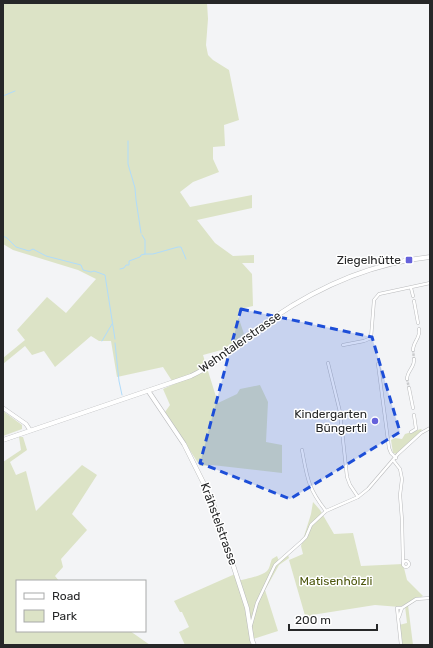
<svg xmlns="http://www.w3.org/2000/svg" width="433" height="648" viewBox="0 0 433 648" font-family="Rubik,sans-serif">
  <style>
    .green { fill: #dce3c6 }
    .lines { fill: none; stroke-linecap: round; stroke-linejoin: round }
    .stream { stroke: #b0dcfb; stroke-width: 1 }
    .minor-tunnel { stroke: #cacbcd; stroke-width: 2.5; stroke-dasharray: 2.5 1; stroke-linecap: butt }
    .minor-casing { stroke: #babbbd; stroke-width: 3.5 }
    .tertiary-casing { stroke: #babbbd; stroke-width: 4.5 }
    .secondary-casing { stroke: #babbbd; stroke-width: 5 }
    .primary-casing { stroke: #babbbd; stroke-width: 5 }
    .minor { stroke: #fff; stroke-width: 2.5 }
    .tertiary { stroke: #fff; stroke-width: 3.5 }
    .secondary { stroke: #fff; stroke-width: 4 }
    .primary { stroke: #fff; stroke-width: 4 }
    .marked { fill: #1d4ed8; fill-opacity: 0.2; stroke: #1d4ed8; stroke-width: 3; stroke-dasharray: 8 5; stroke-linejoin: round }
    .poi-dot { fill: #6662db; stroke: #fff; stroke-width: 1.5 }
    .labels { text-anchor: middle; stroke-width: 3; stroke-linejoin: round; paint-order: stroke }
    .poi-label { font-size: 12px; fill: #262728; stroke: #fff; text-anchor: end }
    .street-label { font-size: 12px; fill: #262728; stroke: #fff }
    .park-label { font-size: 12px; fill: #4d570d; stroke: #fff }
  </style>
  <rect width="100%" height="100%" fill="#f3f4f6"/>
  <g class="green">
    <polygon points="3,3 207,3 208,19 206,45 208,55 213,60 229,70 239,120 224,125 225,146 213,147 213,159 219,172 193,182 180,192 190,207 252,195 252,208 197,220 215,243 233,256 254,255 254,263 242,263 252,274 253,306 240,309 238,316 244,334 225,349 203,355 218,403 237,394 240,389 260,385 268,402 266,442 282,445 282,473 212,465 200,466 165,412 170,405 163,389 174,384 163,367 117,377 111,341 99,341 91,336 55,367 44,351 32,355 25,346 3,364 3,358 25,340 17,330 47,297 66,313 96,279 78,270 13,250 3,244"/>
    <polygon points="3,411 22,425 22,429 3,436"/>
    <polygon points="421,429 422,430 397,454 393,453 391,440 395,438 402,439 405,434"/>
    <polygon points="19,437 23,437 27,450 10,462 16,475 26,471 36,511 82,465 97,475 72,514 87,530 61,559 63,567 55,576 59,581 17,581 17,631 130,631 150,645 3,645 3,462 21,450"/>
    <polygon points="313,502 320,510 334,534 353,533 361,566 403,564 407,580 423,596 400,607 375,605 318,614 312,615 306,619 289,560 303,554 301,546 311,514"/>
    <path d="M 288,555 L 289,558 L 279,565 L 265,590 L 278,631 L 250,640 L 251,645 L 185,645 L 179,632 L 189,627 L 182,612 L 180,612 L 174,601 L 235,574 L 238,581 C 245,579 262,576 267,571 C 270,568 270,563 272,559 L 277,556 L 279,561 Z"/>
    <polygon points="408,605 413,645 402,645 399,625 407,623 405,606"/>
  </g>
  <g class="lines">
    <g class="stream">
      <polyline points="3,96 15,91"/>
      <polyline points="128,141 128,164 135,188 136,200 141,233"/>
      <polyline points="142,235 145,240 145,254"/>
      <polyline points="3,236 7,238 16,247 29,251 33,249 46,256 81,265 83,270 91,272 94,271 105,275 115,339"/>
      <polyline points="120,269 124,268 126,265 129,265 129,261 140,257 141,255 145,254 153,254 178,247 181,247 186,259"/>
      <polyline points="102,341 112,324"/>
      <polyline points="115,343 119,381 122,395"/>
    </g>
    <g class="minor-tunnel">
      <polyline points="413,350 414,359"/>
      <polyline points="407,379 409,388"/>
    </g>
    <defs>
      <g id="minor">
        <polyline points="411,288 413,296"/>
        <polyline points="414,301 418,323"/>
        <polyline points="343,345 364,341 371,338 374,300 379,294 430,283"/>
        <path d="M 413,350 C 413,342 421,337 419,329"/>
        <polyline points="328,363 340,412 347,477 350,485 358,497"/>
        <polyline points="378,364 389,448 391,453 396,458"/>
        <path d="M 407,379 C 407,371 415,367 414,359"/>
        <polyline points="409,388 413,408"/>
        <polyline points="411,432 416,429 414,415"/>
        <path d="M 302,450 C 307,477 308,489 326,511"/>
        <polyline points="393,460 400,469 402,479 400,495 402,520 403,563"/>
        <circle cx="406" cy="564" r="3"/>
        <polyline points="399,617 402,608"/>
        <polyline points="251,625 257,603 275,565 301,542 306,537 311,525 326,511 358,497 368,489 398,454 421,433 430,428"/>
        <polyline points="401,645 397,608 402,608 416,599 430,598"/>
      </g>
      <polyline id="tertiary" points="3,408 26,424 30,430"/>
      <polyline id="secondary" points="149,392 184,444 212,500 247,608 252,640 254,645"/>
      <path id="primary" d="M 3,440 L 191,376 C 222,361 245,337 273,318 C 320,286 373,263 430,257"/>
    </defs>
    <use href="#minor" class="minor-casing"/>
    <use href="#tertiary" class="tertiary-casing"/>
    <use href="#secondary" class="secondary-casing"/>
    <use href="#primary" class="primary-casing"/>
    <use href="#minor" class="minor"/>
    <use href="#tertiary" class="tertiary"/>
    <use href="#secondary" class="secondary"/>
    <use href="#primary" class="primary"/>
  </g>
  <path class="marked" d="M 241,309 L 372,337 L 400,432 L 290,499 L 200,463 Z"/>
  <g class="poi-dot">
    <rect x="405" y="256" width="8" height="8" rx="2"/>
    <circle cx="375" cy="421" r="4"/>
  </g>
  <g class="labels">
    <g class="poi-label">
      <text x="401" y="264">Ziegelhütte</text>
      <text x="367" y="418">Kindergarten<tspan x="367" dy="14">Büngertli</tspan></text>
    </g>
    <g class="street-label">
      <text transform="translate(240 342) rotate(-35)" y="4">Wehntalerstrasse</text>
      <text transform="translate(219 524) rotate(70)" y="4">Krähstelstrasse</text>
    </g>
    <g class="park-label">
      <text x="336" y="585">Matisenhölzli</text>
    </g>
  </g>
  <rect width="433" height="648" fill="none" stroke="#262728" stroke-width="8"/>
  <rect x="16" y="580" width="130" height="52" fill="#ffffff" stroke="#a8a9a9"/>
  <rect x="24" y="593" width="20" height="6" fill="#ffffff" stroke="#a8a9a9"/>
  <text x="52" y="600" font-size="12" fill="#262728">Road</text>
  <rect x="24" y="610" width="20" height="12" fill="#dce3c6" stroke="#a8a9a9"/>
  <text x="52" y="620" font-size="12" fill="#262728">Park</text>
  <path d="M289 624v6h88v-6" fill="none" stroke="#262728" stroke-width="2"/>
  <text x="295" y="624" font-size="12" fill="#262728" stroke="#ffffff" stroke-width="3" paint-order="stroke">200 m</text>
</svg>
